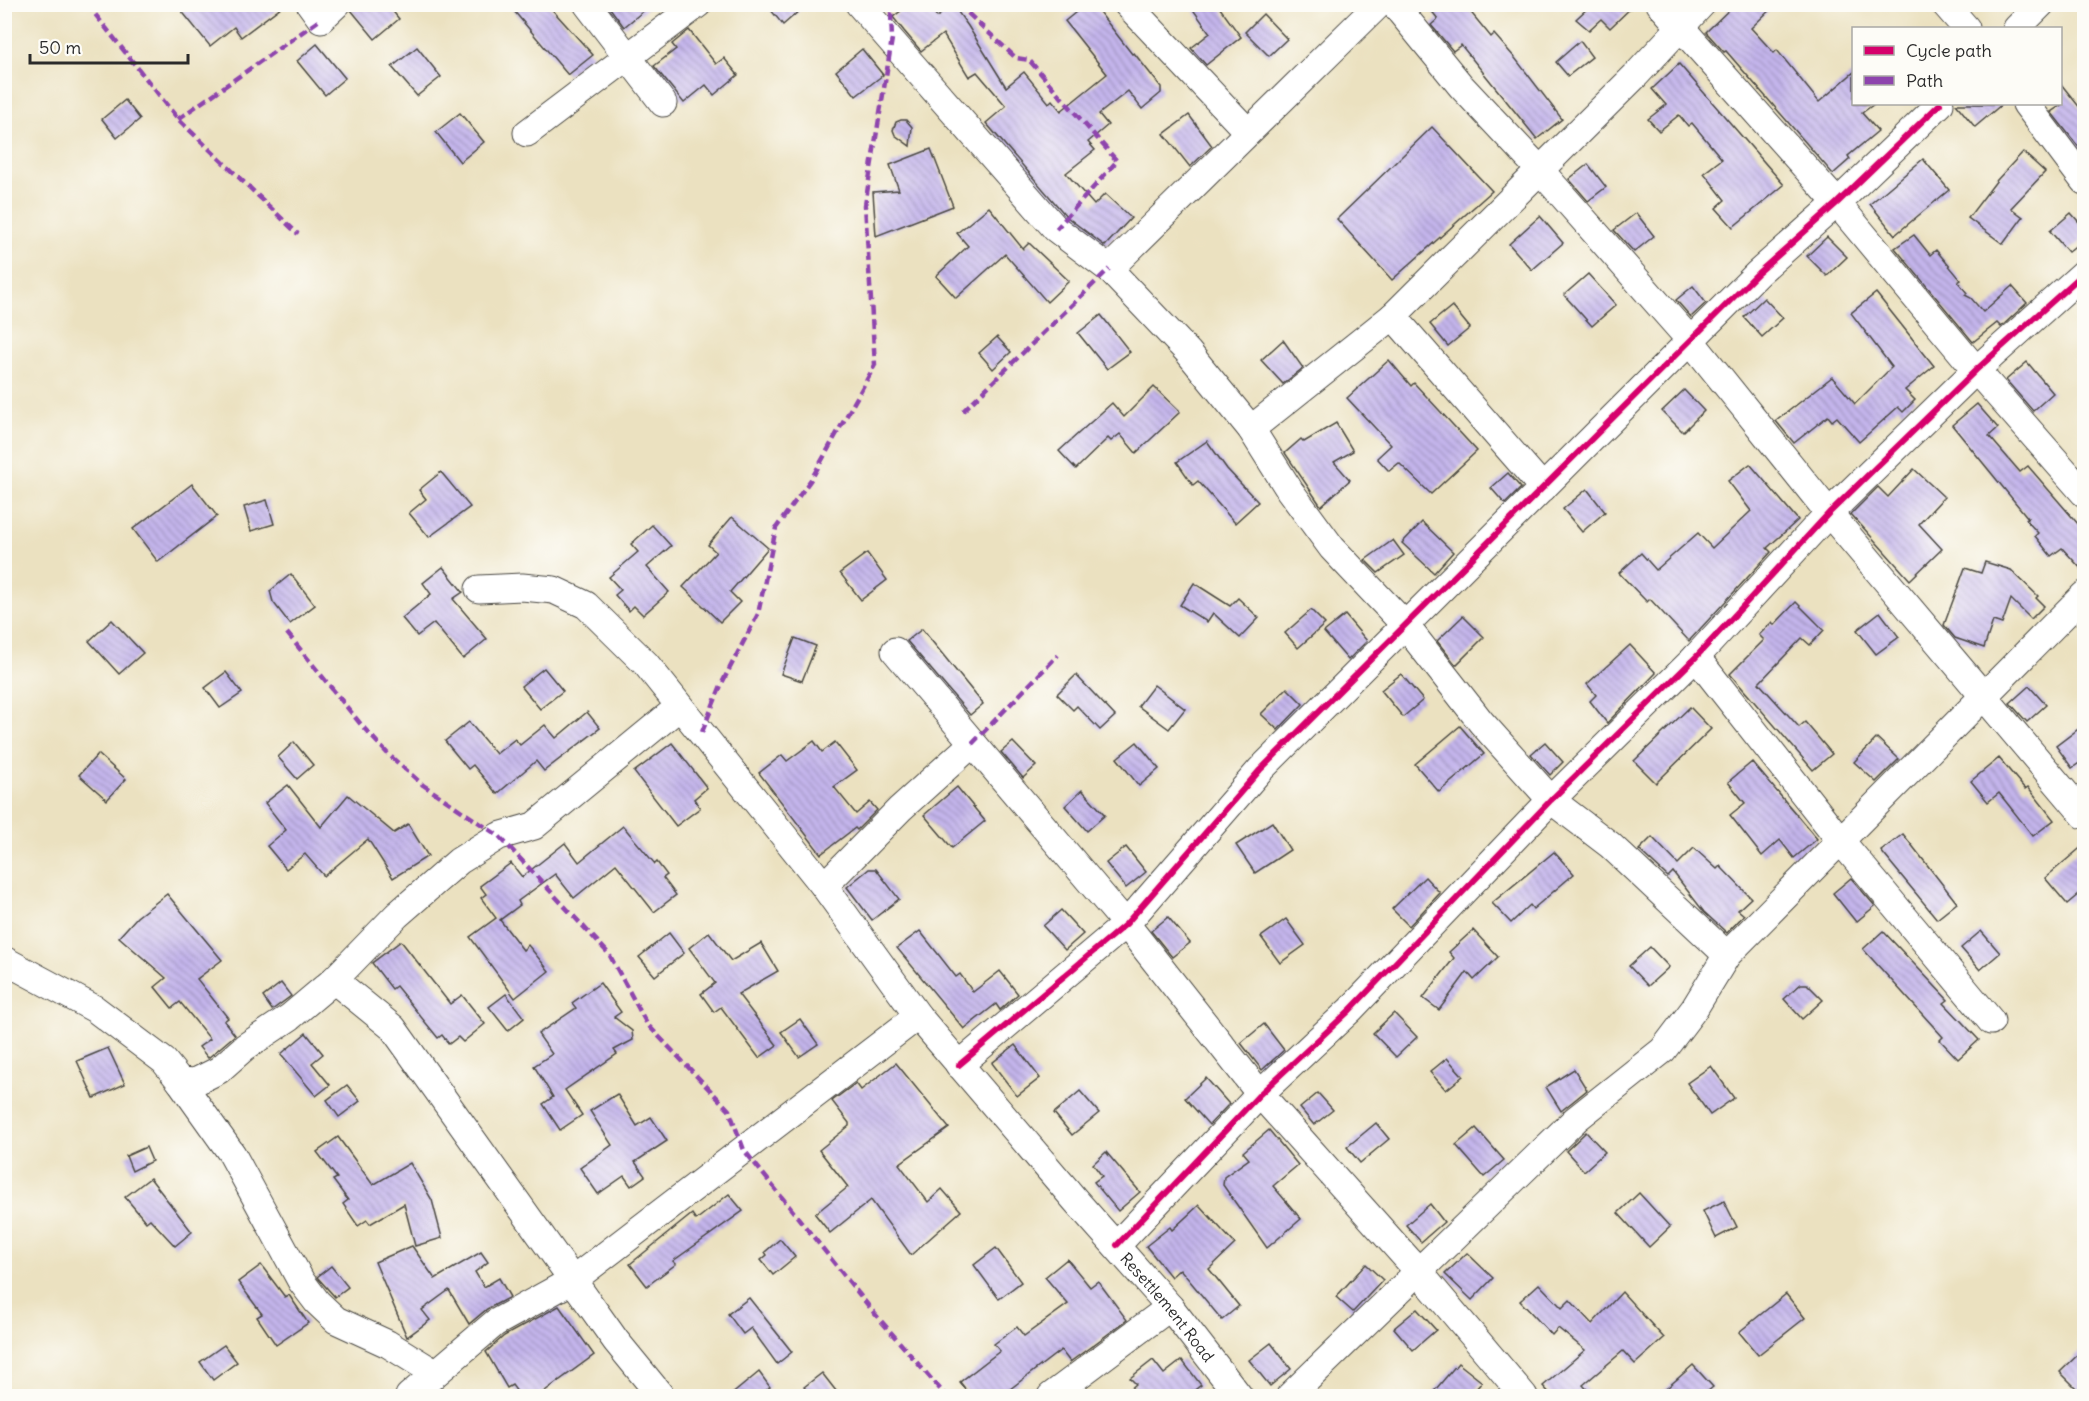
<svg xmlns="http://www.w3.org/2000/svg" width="2089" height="1401" viewBox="0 0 2089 1401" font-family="Delius,sans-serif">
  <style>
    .building { fill: url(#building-back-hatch) }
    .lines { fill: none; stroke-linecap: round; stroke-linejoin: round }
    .minor-casing { stroke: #484641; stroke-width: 29 }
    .minor { stroke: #fff; stroke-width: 27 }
    .quiet { stroke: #8e44ad; stroke-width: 4.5; stroke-dasharray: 9 4.5; stroke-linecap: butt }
    .cycleway-casing { stroke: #fdfcf7; stroke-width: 10 }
    .cycleway { stroke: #d6006c; stroke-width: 6 }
    .labels { text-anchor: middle; stroke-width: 4.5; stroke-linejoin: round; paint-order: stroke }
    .street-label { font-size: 16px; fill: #2b2b2b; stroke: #fdfcf7 }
  </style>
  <defs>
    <pattern id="building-back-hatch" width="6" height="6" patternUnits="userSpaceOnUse" patternTransform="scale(1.5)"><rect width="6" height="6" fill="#c4b5ec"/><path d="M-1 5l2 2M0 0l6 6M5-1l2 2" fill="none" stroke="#9f93bf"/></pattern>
  </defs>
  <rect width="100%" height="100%" fill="#fdfcf7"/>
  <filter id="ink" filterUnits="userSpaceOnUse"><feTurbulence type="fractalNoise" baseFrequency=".0167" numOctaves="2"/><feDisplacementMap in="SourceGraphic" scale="12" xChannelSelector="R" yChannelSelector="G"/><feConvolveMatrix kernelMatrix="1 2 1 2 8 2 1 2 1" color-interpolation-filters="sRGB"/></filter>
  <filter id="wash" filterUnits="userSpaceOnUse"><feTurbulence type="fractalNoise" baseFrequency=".008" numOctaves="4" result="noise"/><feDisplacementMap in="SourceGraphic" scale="24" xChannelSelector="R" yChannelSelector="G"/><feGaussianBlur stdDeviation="1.35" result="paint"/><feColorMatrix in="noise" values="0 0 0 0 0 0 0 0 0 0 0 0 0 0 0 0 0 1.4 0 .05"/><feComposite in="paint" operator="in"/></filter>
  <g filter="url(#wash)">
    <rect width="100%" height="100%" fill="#ebe1c0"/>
    <g id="blocks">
      <g class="building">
        <polygon points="176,4 285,4 241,37 234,27 210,46"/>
        <polygon points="352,4 387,4 399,19 375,39 351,10"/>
        <polygon points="508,4 547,4 593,55 568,75"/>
        <polygon points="607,4 652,4 624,27"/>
        <polygon points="766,4 807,4 783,25"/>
        <polygon points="910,4 928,4 937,17 953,5 968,26 1006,87 1024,72 1049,103 1052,100 1061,111 1107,74 1065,21 1086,4 1093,4 1132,54 1134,53 1161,87 1161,93 1142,109 1128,91 1099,114 1108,125 1088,142 1095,150 1066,173 1094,205 1105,194 1131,218 1105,246 1067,217 986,123 1006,106 977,72 969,77 943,34 921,51 904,31 893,17"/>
        <polygon points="1189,4 1217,4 1241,37 1206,65 1191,48 1210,33"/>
        <polygon points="1426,4 1464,4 1491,37 1494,34 1515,58 1562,119 1537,139 1461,45 1453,51 1431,25 1438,19"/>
        <polygon points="1588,4 1635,4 1610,28 1601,19 1589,30 1576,19 1590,6"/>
        <polygon points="1735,4 1776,4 1751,28 1774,53 1777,50 1819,102 1854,72 1854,104 1874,104 1862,113 1878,131 1848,156 1850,159 1833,174 1726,51 1724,52 1706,32"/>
        <polygon points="1263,14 1287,39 1269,56 1245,32"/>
        <polygon points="689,30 716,64 724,58 738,75 714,95 706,85 684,103 654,66 676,49 672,44"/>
        <polygon points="1580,41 1592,57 1568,76 1556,62"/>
        <polygon points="317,44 345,78 325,95 297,61"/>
        <polygon points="417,47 441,77 417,96 392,67"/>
        <polygon points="862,49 883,75 856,96 836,71"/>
        <polygon points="1679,64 1784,185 1733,227 1716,208 1725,200 1704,173 1722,159 1692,123 1688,126 1679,115 1659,131 1648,119 1666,105 1652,89"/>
        <polygon points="2061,84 2085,114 2085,155 2051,112 2061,105"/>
        <polygon points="125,100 140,119 117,138 102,119"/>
        <polygon points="1956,104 2002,104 1975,127"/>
        <polygon points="460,113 484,142 460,162 436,132"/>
        <polygon points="1189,115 1212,146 1190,167 1164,134"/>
        <polygon points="901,120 906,120 912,127 910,146 895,135 893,130 896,122"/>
        <polygon points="1432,127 1492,191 1392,280 1337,219"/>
        <polygon points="931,149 953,206 876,236 873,192 899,190 890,165"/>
        <polygon points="2023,152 2045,172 2011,208 2023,217 2003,244 1968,218 1997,180"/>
        <polygon points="1923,159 1949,190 1895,235 1870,204"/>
        <polygon points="1588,164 1606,187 1588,201 1569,179"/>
        <polygon points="989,207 1023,249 1029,243 1069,281 1047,302 1005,254 956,298 936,276 968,246 957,233"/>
        <polygon points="1636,213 1654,236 1634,252 1614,230"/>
        <polygon points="2071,213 2085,229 2085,238 2068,252 2050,231"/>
        <polygon points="1540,216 1563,243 1532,270 1509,244"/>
        <polygon points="1914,235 1930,255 1936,250 1961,280 1958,282 1967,293 1965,295 1971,298 1983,312 2012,286 2027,303 2001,327 1997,323 1973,342 1895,248"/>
        <polygon points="1827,237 1847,257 1827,276 1807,256"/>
        <polygon points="1588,274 1616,305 1592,326 1564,295"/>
        <polygon points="1693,286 1706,303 1691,317 1676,300"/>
        <polygon points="1876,293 1934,366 1905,390 1915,400 1903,412 1898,407 1859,442 1837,417 1832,421 1828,416 1794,443 1776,421 1832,377 1855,404 1892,367 1851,313"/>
        <polygon points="1764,298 1783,318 1762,337 1744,317"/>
        <polygon points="1452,306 1470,328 1448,346 1430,324"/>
        <polygon points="1101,315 1130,352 1107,369 1078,333"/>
        <polygon points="997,337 1011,352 993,369 979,353"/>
        <polygon points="1283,340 1303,368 1283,384 1261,360"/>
        <polygon points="1389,360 1411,386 1414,383 1477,451 1431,494 1399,463 1389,471 1377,458 1391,445 1347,398"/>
        <polygon points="2027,362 2053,393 2033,411 2006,380"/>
        <polygon points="1154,387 1180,412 1136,453 1120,434 1111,441 1108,438 1076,469 1059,451 1112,403 1124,417"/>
        <polygon points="1684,390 1704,411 1683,432 1662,411"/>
        <polygon points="1977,404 1998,428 1989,436 2020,472 2028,466 2085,532 2085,573 2062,548 2051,556 2035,536 2038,533 2026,520 2028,518 1952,425"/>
        <polygon points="1336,423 1353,451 1334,462 1350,480 1321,506 1285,453 1301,439 1304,442"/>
        <polygon points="1207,441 1227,469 1258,502 1235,523 1198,481 1193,485 1177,462"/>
        <polygon points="1750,464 1798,520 1767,548 1771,552 1689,641 1650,599 1647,602 1619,573 1641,553 1656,570 1698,533 1712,548 1751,511 1728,481"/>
        <polygon points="1914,469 1944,497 1919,524 1942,549 1910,580 1851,514 1878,487 1888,497"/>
        <polygon points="441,472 470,507 429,537 409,513 426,499 419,490"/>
        <polygon points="1508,473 1521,488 1505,504 1491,488"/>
        <polygon points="192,484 217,516 158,562 133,529"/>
        <polygon points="1587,489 1605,512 1582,532 1563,509"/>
        <polygon points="267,500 274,524 251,531 244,507"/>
        <polygon points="732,517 768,548 730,592 740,602 720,622 683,587 716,552 708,545"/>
        <polygon points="1422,522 1453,552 1434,573 1402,543"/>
        <polygon points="652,525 671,546 647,567 669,592 643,615 634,606 629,611 615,595 621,590 609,577 638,552 631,544"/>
        <polygon points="1393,540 1404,555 1378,573 1365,560"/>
        <polygon points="867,553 887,580 861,600 840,573"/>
        <polygon points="1985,562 2011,570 2038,596 2036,598 2044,606 2031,619 2011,599 2002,624 1993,621 1984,648 1955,638 1944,625 1965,568 1981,573"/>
        <polygon points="443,567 463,592 453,599 487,639 463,659 434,623 417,636 402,618 431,594 423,583"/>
        <polygon points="291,574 315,605 290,624 273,602 270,591"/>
        <polygon points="1194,583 1230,606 1238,598 1259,618 1240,638 1213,613 1207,622 1180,605"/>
        <polygon points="1796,602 1824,630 1810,645 1802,638 1759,683 1799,727 1805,722 1832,754 1813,770 1730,674 1764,640 1759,635 1772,622 1774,625"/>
        <polygon points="1311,610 1325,624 1298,648 1285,633"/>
        <polygon points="1880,612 1899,637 1876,654 1857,630"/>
        <polygon points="1345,615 1367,641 1348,660 1324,632"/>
        <polygon points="1463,616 1484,637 1456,665 1437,641"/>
        <polygon points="112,620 143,653 119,674 89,641"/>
        <polygon points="922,629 983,704 970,715 907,641"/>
        <polygon points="795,638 816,646 802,681 781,674"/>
        <polygon points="1630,645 1656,673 1607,723 1590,701 1596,695 1587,684"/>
        <polygon points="544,668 563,691 540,709 521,686"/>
        <polygon points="226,672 242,693 220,708 205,688"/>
        <polygon points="1401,674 1423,700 1403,717 1381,690"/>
        <polygon points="1076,675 1115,716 1100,730 1077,706 1073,710 1057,694"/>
        <polygon points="1154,685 1185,709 1169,729 1138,706"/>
        <polygon points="2029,686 2046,705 2027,722 2010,703"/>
        <polygon points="1287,688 1303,704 1278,730 1261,714"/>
        <polygon points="1690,707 1711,729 1656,783 1634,761"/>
        <polygon points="587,712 600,728 544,771 536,761 497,794 473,765 468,769 445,741 469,722 496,754 515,739 520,745 545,725 556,738"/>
        <polygon points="2085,724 2085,759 2072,768 2056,746"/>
        <polygon points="1460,726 1484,754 1439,792 1415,764"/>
        <polygon points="1877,738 1899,759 1876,782 1854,762"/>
        <polygon points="814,741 822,752 835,742 857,770 834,787 856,814 870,802 877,810 857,830 855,828 821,854 759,773 782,755 787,761"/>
        <polygon points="294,742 313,765 297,779 278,757"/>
        <polygon points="1013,742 1036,766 1023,778 1001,752"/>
        <polygon points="1137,742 1159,769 1139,786 1117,758"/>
        <polygon points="1545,742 1563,762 1550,775 1531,754"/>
        <polygon points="672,743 707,788 694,799 700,808 676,826 634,772"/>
        <polygon points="98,754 126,779 107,800 79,775"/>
        <polygon points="1999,758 2025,789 2028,787 2054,820 2033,836 1999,793 1988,802 1971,781"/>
        <polygon points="1752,762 1817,839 1794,858 1780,840 1762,856 1730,815 1745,803 1728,782"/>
        <polygon points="288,785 321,827 348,795 394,833 408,824 428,856 393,878 368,839 324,876 305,854 286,869 267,846 286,830 265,803"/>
        <polygon points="957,787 985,821 952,848 924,815"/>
        <polygon points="1082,790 1105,815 1087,831 1065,806"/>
        <polygon points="1272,822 1290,850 1255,873 1236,845"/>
        <polygon points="623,826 655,864 657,862 667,875 663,878 676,895 654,912 616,864 574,898 555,874 518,901 520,905 500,920 523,950 528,945 549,971 515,998 470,937 496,918 481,898 486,894 480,886 511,863 522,877 565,843 579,862"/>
        <polygon points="1903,834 1957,903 1937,919 1881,851"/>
        <polygon points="1652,837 1678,864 1694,848 1717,869 1720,866 1751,898 1738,910 1744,915 1727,933 1704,912 1673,872 1668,877 1639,850"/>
        <polygon points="2085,844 2085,889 2067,904 2045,878"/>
        <polygon points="1126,847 1146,872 1126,888 1106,863"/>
        <polygon points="1554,852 1574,874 1533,909 1530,905 1511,923 1492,903"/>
        <polygon points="869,869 876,869 899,899 872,920 847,887"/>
        <polygon points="1425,877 1440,893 1409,926 1392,909"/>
        <polygon points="1851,878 1875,906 1856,922 1833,893"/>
        <polygon points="167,894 222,960 197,979 228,1018 224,1021 235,1035 208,1058 199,1047 210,1039 180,1002 172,1008 155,987 166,978 119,937 137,917"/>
        <polygon points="1061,910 1083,934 1065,950 1043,926"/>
        <polygon points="1168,917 1190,943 1172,957 1151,931"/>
        <polygon points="1286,919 1305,945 1280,963 1261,937"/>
        <polygon points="1473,930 1498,957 1474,980 1467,972 1439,1010 1423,998 1454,958 1449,952"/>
        <polygon points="920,931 956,977 960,974 973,992 1000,971 1018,994 1000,1010 996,1004 964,1029 897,948"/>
        <polygon points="1883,931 1948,1000 1944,1003 1979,1040 1958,1059 1940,1040 1943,1037 1863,949"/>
        <polygon points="1981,931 2000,953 1980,970 1961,948"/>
        <polygon points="709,932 731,961 761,943 778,971 738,994 777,1045 759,1058 721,1007 714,1012 701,994 715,983 689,948"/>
        <polygon points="669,933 684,953 655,976 639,957"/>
        <polygon points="401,941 450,1004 462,995 485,1024 463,1042 458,1037 449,1044 442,1035 438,1038 396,986 392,989 372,963"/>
        <polygon points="1650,947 1669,967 1648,986 1629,966"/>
        <polygon points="281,983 291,996 272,1010 263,997"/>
        <polygon points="600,983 621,1012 614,1017 632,1031 633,1040 614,1050 617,1054 565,1090 582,1115 560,1130 543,1104 553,1097 534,1066 552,1054 538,1034 576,1008 572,1003"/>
        <polygon points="1801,984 1807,984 1823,1000 1802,1019 1784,999"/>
        <polygon points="506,994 524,1018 508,1031 489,1007"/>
        <polygon points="1394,1013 1417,1037 1396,1057 1373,1033"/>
        <polygon points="800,1019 818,1044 799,1057 781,1032"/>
        <polygon points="1264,1024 1284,1050 1262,1070 1241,1043"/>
        <polygon points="306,1033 323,1054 312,1063 330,1085 316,1096 281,1054"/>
        <polygon points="1015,1045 1040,1078 1017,1096 992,1063"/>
        <polygon points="108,1048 125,1084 94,1098 77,1061"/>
        <polygon points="1447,1058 1463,1076 1446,1090 1430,1072"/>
        <polygon points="896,1063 949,1128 899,1164 928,1202 942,1189 961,1211 911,1255 871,1200 830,1233 815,1214 848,1187 819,1150 849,1126 849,1123 832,1101 856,1083 861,1090"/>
        <polygon points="1711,1066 1734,1098 1710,1115 1687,1083"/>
        <polygon points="1574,1069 1587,1090 1561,1111 1546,1087"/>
        <polygon points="1206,1078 1229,1104 1209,1125 1185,1098"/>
        <polygon points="347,1085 360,1101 339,1117 327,1100"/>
        <polygon points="1080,1091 1099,1113 1072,1135 1054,1113"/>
        <polygon points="1318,1093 1333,1110 1314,1125 1300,1108"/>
        <polygon points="617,1094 637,1126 651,1117 667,1141 635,1162 645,1176 631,1186 624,1176 598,1194 580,1168 612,1145 590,1111"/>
        <polygon points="1376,1123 1389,1139 1360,1163 1347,1147"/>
        <polygon points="1476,1128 1504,1160 1484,1177 1456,1145"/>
        <polygon points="1269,1130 1298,1165 1273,1186 1301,1219 1267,1248 1223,1185 1224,1177 1249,1159 1243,1152"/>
        <polygon points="1586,1132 1605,1152 1584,1171 1566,1151"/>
        <polygon points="338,1137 373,1185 410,1163 432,1200 442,1238 415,1246 404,1204 370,1224 367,1220 358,1226 343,1204 348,1200 333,1180 337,1178 317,1152"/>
        <polygon points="146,1147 152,1161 132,1171 126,1156"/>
        <polygon points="1106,1152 1140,1192 1118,1211 1094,1182 1102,1176 1093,1164"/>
        <polygon points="150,1178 192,1232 175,1246 150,1219 146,1222 125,1197"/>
        <polygon points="1639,1193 1670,1227 1649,1247 1618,1213"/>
        <polygon points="729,1194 743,1211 673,1261 676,1264 647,1286 630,1264 692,1214 696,1220"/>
        <polygon points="1724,1201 1737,1227 1716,1238 1703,1211"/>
        <polygon points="1430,1204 1444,1222 1421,1242 1406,1225"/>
        <polygon points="1199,1205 1235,1244 1209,1269 1239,1306 1222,1320 1180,1269 1171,1277 1146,1246 1170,1227 1172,1230"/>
        <polygon points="780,1239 795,1257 773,1275 761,1260 767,1255 765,1252"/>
        <polygon points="412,1246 435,1279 481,1252 488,1262 475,1272 484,1287 499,1278 510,1297 487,1309 469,1324 449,1290 422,1310 430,1320 407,1337 375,1262"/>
        <polygon points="996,1248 1021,1282 999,1299 974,1265"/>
        <polygon points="1467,1253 1493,1278 1472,1300 1445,1274"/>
        <polygon points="1067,1259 1090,1287 1098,1281 1127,1320 1070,1362 1061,1350 1001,1396 971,1396 960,1382 1000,1351 994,1344 1017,1327 1024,1336 1068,1304 1045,1277"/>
        <polygon points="1366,1264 1383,1280 1353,1312 1336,1297"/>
        <polygon points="261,1265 285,1297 289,1295 308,1323 276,1345 257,1317 262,1314 238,1282"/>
        <polygon points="331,1266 348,1287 335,1297 317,1277"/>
        <polygon points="1539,1284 1562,1308 1570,1300 1592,1324 1622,1292 1664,1338 1635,1364 1623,1351 1583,1385 1593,1396 1552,1396 1543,1386 1585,1350 1558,1328 1552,1335 1520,1301"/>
        <polygon points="1786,1294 1805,1318 1758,1355 1739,1332"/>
        <polygon points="749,1298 792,1352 777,1364 751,1328 743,1334 728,1314"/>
        <polygon points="559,1306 594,1355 538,1396 520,1396 512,1385 507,1388 486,1352 504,1336"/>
        <polygon points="1417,1309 1436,1330 1413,1350 1394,1328"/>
        <polygon points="1271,1343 1291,1369 1270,1386 1249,1360"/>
        <polygon points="224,1345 237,1362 213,1380 200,1362"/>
        <polygon points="2085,1348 2085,1396 2084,1396 2060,1372"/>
        <polygon points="1153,1360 1164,1374 1182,1360 1201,1385 1187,1396 1122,1396 1136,1384 1130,1378"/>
        <polygon points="1458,1363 1482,1382 1470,1396 1430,1396"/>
        <polygon points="1693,1365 1713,1387 1702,1396 1658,1396"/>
        <polygon points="759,1372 770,1387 758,1396 730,1396"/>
        <polygon points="822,1373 840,1396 812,1396 804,1387"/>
      </g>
    </g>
  </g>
  <g filter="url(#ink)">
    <use href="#blocks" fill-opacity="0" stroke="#484641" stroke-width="1.5"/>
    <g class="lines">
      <defs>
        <g id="minor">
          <polyline points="310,4 321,19 337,4"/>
          <polyline points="587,4 663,103"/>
          <polyline points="859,4 1056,229 1109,269 1188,352 1251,429 1290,491 1332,548 1405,625 1481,722 1551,800 1610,845 1727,955"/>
          <polyline points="1127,4 1247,131"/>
          <polyline points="1394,4 1461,86 1539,169 1690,340 1829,513 2084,815"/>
          <polyline points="1660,4 1837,203 1976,370 2084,493"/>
          <polyline points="1945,4 1966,28"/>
          <polyline points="2017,28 2041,4"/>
          <polyline points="2026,104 2084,181"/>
          <polyline points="527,133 698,4"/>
          <polyline points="1109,269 1379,4"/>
          <polyline points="1393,316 1543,488"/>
          <polyline points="1251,429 1393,316 1636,75 1702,4"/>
          <path id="s1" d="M 479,589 L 522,587 L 554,590 L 586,605 L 646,664 L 824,886 L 918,1016 L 1076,1201 L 1170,1307 L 1239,1396"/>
          <polyline points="895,651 1126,924 1260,1094 1419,1272 1524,1396"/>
          <polyline points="1696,657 1840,840 1991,1021"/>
          <polyline points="824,886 900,809 972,744"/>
          <polyline points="4,960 95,1009 164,1061 180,1081 195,1082 219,1070 245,1047 290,1017 334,980 397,915 459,861 499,836 534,826 679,707"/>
          <polyline points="334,980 393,1028 616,1341 661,1396"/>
          <polyline points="959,1065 1126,924 1260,770 1758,273 1837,203 1940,104"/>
          <polyline points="180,1081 232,1154 301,1281 317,1302 336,1320 388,1344 435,1373"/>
          <polyline points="1117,1245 1260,1094 1350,1010 1551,800 1696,657 1829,513 1976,370 2084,273"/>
          <polyline points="409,1396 495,1323 573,1280 918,1016"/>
          <polyline points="1051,1396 1170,1307"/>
          <polyline points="1290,1396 1576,1119 1663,1050 1694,1009 1727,955 2084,595"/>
        </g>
      </defs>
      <use href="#minor" class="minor-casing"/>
      <use href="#minor" class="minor"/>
      <g class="quiet">
        <polyline points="87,4 178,119 298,234"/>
        <polyline points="958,4 1016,58 1029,60 1117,161 1056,229"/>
        <polyline points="178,119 321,19"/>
        <polyline points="963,411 1109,269"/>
        <polyline points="287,633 363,727 388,754 423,785 499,836 609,954 647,1024 729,1110 744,1150 875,1314 946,1396"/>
        <polyline points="702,732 722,683 758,614 776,528 812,478 875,365 865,205 892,39 891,13 894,4"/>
        <polyline points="972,744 1058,655"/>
        <polyline points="1051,1396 1052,1396"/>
      </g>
      <defs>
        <g id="cycleway">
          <polyline points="959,1065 1126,924 1260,770 1758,273 1837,203 1940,104"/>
          <polyline points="1117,1245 1260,1094 1350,1010 1551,800 1696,657 1829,513 1976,370 2084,273"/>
        </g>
      </defs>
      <use href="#cycleway" class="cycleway-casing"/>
      <use href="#cycleway" class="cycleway"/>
    </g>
  </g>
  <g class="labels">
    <g class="street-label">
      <text dy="6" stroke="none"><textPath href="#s1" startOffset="1023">Resettlement Road</textPath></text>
    </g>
  </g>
  <rect width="2089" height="1401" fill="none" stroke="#fdfcf7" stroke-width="24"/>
  <rect x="1852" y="27" width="210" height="78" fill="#fdfcf7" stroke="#a9a8a5" stroke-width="1.5"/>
  <rect x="1864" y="46" width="30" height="9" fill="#d6006c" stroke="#a9a8a5" stroke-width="1.5"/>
  <text x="1906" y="57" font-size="18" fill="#2b2b2b">Cycle path</text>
  <rect x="1864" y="76" width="30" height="9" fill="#8e44ad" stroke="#a9a8a5" stroke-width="1.5"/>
  <text x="1906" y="87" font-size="18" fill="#2b2b2b">Path</text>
  <path d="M30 54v9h158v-9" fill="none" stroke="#2b2b2b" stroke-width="3"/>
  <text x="39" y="54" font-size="18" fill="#2b2b2b" stroke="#fdfcf7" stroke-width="4.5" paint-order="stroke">50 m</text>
</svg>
